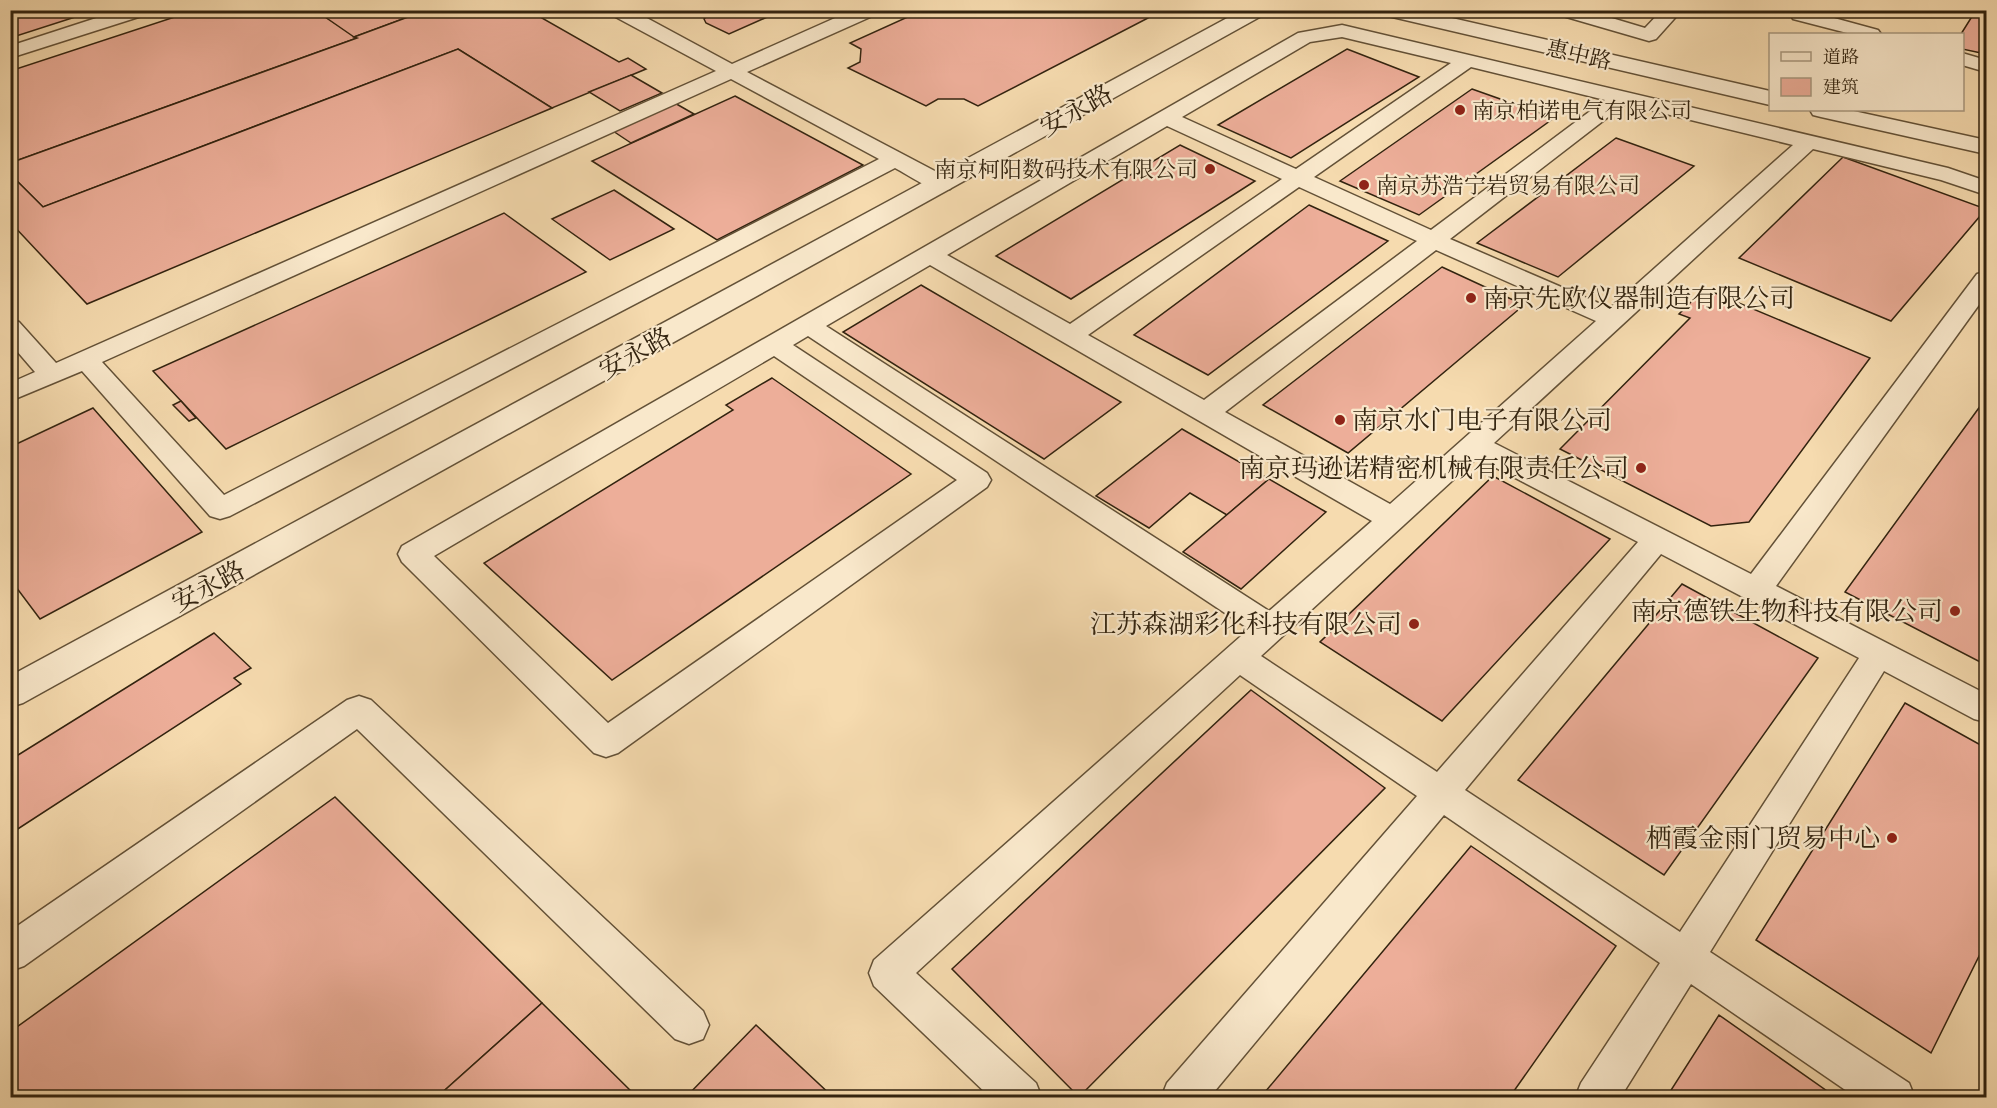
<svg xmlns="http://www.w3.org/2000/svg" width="1997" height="1108" viewBox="0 0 1997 1108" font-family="Cardo,'Noto Serif SC',serif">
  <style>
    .building { fill: #edae99; stroke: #32230f; stroke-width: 1.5 }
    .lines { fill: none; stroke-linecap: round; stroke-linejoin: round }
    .service-casing { stroke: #635137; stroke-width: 3 }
    .minor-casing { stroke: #635137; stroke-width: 3 }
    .service { fill: #f9e8cb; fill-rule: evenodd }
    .minor { fill: #f9e8cb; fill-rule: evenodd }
    .poi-dot { fill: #8f2418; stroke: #f9e8cb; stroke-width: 2 }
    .labels { text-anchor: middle; stroke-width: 4.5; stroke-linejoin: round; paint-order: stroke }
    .far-street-label { font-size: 22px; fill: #32230f; stroke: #f9e8cb }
    .far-poi-label { font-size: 22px; fill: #32230f; stroke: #f9e8cb; text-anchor: start }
    .street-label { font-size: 26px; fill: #32230f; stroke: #f9e8cb }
    .poi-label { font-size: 26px; fill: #32230f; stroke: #f9e8cb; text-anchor: end }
  </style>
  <rect width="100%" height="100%" fill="#f6dbaf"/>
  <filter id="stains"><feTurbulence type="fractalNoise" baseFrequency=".00333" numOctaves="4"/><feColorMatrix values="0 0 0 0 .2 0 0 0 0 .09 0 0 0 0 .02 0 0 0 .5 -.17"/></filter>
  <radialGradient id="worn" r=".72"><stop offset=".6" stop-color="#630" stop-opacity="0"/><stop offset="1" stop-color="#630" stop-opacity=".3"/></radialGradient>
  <g class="building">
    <polygon points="10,10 97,10 10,38"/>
    <polygon points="196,10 315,10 357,38 10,163 10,71"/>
    <polygon points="315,10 427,10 354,37"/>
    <polygon points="427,10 528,10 619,62 628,58 646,69 552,108 458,49 43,207 10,174 10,163 357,38 354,37"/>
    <polygon points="710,10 783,10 729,34 706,23 704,19 706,17 715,13"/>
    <polygon points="923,10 1147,10 1148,18 978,106 964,99 938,99 926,106 848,68 860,62 861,49 850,43"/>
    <polygon points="1976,10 1986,10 1986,54 1962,49 1961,34"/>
    <polygon points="458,49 552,108 87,304 10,222 10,174 43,207"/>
    <polygon points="1347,49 1419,77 1291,158 1218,125"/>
    <polygon points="631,75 662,93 620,111 589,92"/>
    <polygon points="1472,89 1554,118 1419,215 1340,181"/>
    <polygon points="735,96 863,165 717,240 592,161"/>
    <polygon points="673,102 694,114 631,143 610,129"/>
    <polygon points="1616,138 1694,166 1558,277 1477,243"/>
    <polygon points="1180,145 1255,181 1071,299 996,256"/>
    <polygon points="1843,157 1986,209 1891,321 1739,258"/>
    <polygon points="614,190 674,229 610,260 552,219"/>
    <polygon points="1309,205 1388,241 1208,375 1134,335"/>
    <polygon points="504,213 586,272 226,449 153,371"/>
    <polygon points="1442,267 1524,305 1348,453 1263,405"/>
    <polygon points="921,285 1121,402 1044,459 843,332"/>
    <polygon points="1715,293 1870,358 1749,522 1711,526 1560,449 1690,318 1679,314 1695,298 1705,303"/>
    <polygon points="772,378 911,474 612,680 484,563 733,410 726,405"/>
    <polygon points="181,401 196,418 189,421 173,405"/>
    <polygon points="1981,405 1986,407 1986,665 1845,592"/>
    <polygon points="93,408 202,532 40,619 10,579 10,447"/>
    <polygon points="1182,429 1269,479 1227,515 1190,493 1149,528 1096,496"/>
    <polygon points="1493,476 1610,539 1442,721 1320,642"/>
    <polygon points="1269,479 1326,512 1241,589 1183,552"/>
    <polygon points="1682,584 1818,658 1664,875 1518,780"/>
    <polygon points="214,633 251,668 234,678 241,684 10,834 10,760"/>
    <polygon points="1251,690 1385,788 1079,1097 952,969"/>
    <polygon points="1905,703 1986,748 1986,942 1931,1053 1756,940"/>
    <polygon points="335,797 542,1003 436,1098 10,1098 10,1032"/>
    <polygon points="1471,846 1616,946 1509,1098 1260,1098"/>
    <polygon points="542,1003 638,1098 436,1098"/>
    <polygon points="1719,1015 1837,1098 1666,1098"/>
    <polygon points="756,1025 834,1098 685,1098"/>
  </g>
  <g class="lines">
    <defs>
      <g id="service">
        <polygon points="121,10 150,10 148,14 10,58 10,46"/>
        <path d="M 608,10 L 632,10 L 732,64 L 853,10 L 879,10 L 877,14 L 747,72 L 950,179 L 953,184 L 950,189 C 931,193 911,176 895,168 L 230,516 L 220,519 L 210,516 L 82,371 L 10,401 L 10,383 L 35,372 L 10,343 L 10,319 L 19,322 L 56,363 L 716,71 L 610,14 ZM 731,79 L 879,159 L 224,495 L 102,362 Z"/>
        <polygon points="1554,10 1585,10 1645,28 1662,10 1682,10 1656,39 1649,41 1556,14"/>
        <polygon points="1794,10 1813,10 1812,12 1878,30 1881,34 1851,34 1793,19 1791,15"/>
        <path d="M 1342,25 L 1948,168 L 1986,181 L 1986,195 L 1941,180 L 1813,149 L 1494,443 L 1751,574 L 1977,274 L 1986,272 L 1986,295 L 1776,586 L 1986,694 L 1986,722 L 1974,719 L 1884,671 L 1710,952 L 1909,1083 L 1915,1098 L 1857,1098 L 1691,984 L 1620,1098 L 1575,1098 L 1581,1083 L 1660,963 L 1444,815 L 1209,1098 L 1161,1098 L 1167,1083 L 1417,796 L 1240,675 L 916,973 L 1036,1083 L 1042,1098 L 991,1098 L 874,986 L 869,973 L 874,960 L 1249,629 L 808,336 L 793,345 L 987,473 L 991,480 L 987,487 L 618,753 L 606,757 L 594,753 L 402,562 L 398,554 L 402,546 L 1298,33 ZM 1342,37 L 1451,63 L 1296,169 L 1182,117 L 1310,42 ZM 1471,67 L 1605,100 L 1431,230 L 1314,177 ZM 1625,104 L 1793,145 L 1610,308 L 1450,239 ZM 1167,126 L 1282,179 L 1070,324 L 947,255 ZM 1299,187 L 1417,241 L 1204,400 L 1088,335 ZM 1436,250 L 1596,321 L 1390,504 L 1225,412 ZM 930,265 L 1372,521 L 1269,611 L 826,326 ZM 774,356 L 957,480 L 608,723 L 434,556 ZM 1477,458 L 1638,542 L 1437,772 L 1261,656 ZM 1661,554 L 1859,658 L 1680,932 L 1465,790 Z"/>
        <polygon points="1962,53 1986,60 1986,72 1962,65"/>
        <polygon points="359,696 371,700 703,1011 709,1025 703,1039 689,1044 675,1039 357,729 24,966 10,971 10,931 347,700"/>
      </g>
      <g id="minor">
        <polygon points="1242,10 1268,10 1265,14 23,703 10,707 10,676"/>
        <polygon points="1378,10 1417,10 1770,91 1770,105 1388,16 1381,14"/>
        <polygon points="1810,110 1849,110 1986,140 1986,154 1821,117 1813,115"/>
      </g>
    </defs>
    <use href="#service" class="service-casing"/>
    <use href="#minor" class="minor-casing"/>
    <use href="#service" class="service"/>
    <use href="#minor" class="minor"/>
  </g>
  <g class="poi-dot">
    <circle cx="1460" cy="110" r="6"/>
    <circle cx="1210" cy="169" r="6"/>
    <circle cx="1364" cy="185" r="6"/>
    <circle cx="1471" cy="298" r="6"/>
    <circle cx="1340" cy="420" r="6"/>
    <circle cx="1641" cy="468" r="6"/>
    <circle cx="1955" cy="611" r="6"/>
    <circle cx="1414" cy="624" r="6"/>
    <circle cx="1892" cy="838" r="6"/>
  </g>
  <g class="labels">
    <g class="far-street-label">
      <text transform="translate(1579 54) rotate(13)" y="8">惠中路</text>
    </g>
    <g class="far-poi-label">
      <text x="1472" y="118">南京柏诺电气有限公司</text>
      <text x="1198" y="177" text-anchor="end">南京柯阳数码技术有限公司</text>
      <text x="1376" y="193">南京苏浩宁岩贸易有限公司</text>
    </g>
    <g class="street-label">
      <text transform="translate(1076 110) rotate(-29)" y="9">安永路</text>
      <text transform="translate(635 353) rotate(-29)" y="9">安永路</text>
      <text transform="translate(208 586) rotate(-28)" y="9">安永路</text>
    </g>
    <g class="poi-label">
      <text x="1483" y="307" text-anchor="start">南京先欧仪器制造有限公司</text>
      <text x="1352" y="429" text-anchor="start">南京水门电子有限公司</text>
      <text x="1629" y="477">南京玛逊诺精密机械有限责任公司</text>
      <text x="1943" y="620">南京德铁生物科技有限公司</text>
      <text x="1402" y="633">江苏森湖彩化科技有限公司</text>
      <text x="1880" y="847">栖霞金雨门贸易中心</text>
    </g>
  </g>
  <rect width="1997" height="1108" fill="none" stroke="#f6dbaf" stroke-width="36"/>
  <rect x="12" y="12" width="1973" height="1084" fill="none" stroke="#32230f" stroke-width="3"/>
  <rect x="18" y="18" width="1961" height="1072" fill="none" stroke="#32230f" stroke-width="1.5"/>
  <rect x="1769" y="33" width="195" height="78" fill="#f9e8cb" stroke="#a99980" stroke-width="1.5"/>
  <rect x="1781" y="52" width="30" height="9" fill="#f9e8cb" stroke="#a99980" stroke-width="1.5"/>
  <text x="1823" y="63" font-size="18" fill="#32230f">道路</text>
  <rect x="1781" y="78" width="30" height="18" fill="#edae99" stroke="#a99980" stroke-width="1.5"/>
  <text x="1823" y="93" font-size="18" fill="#32230f">建筑</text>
  <rect width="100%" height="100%" filter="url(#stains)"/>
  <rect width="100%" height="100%" fill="url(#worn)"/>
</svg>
